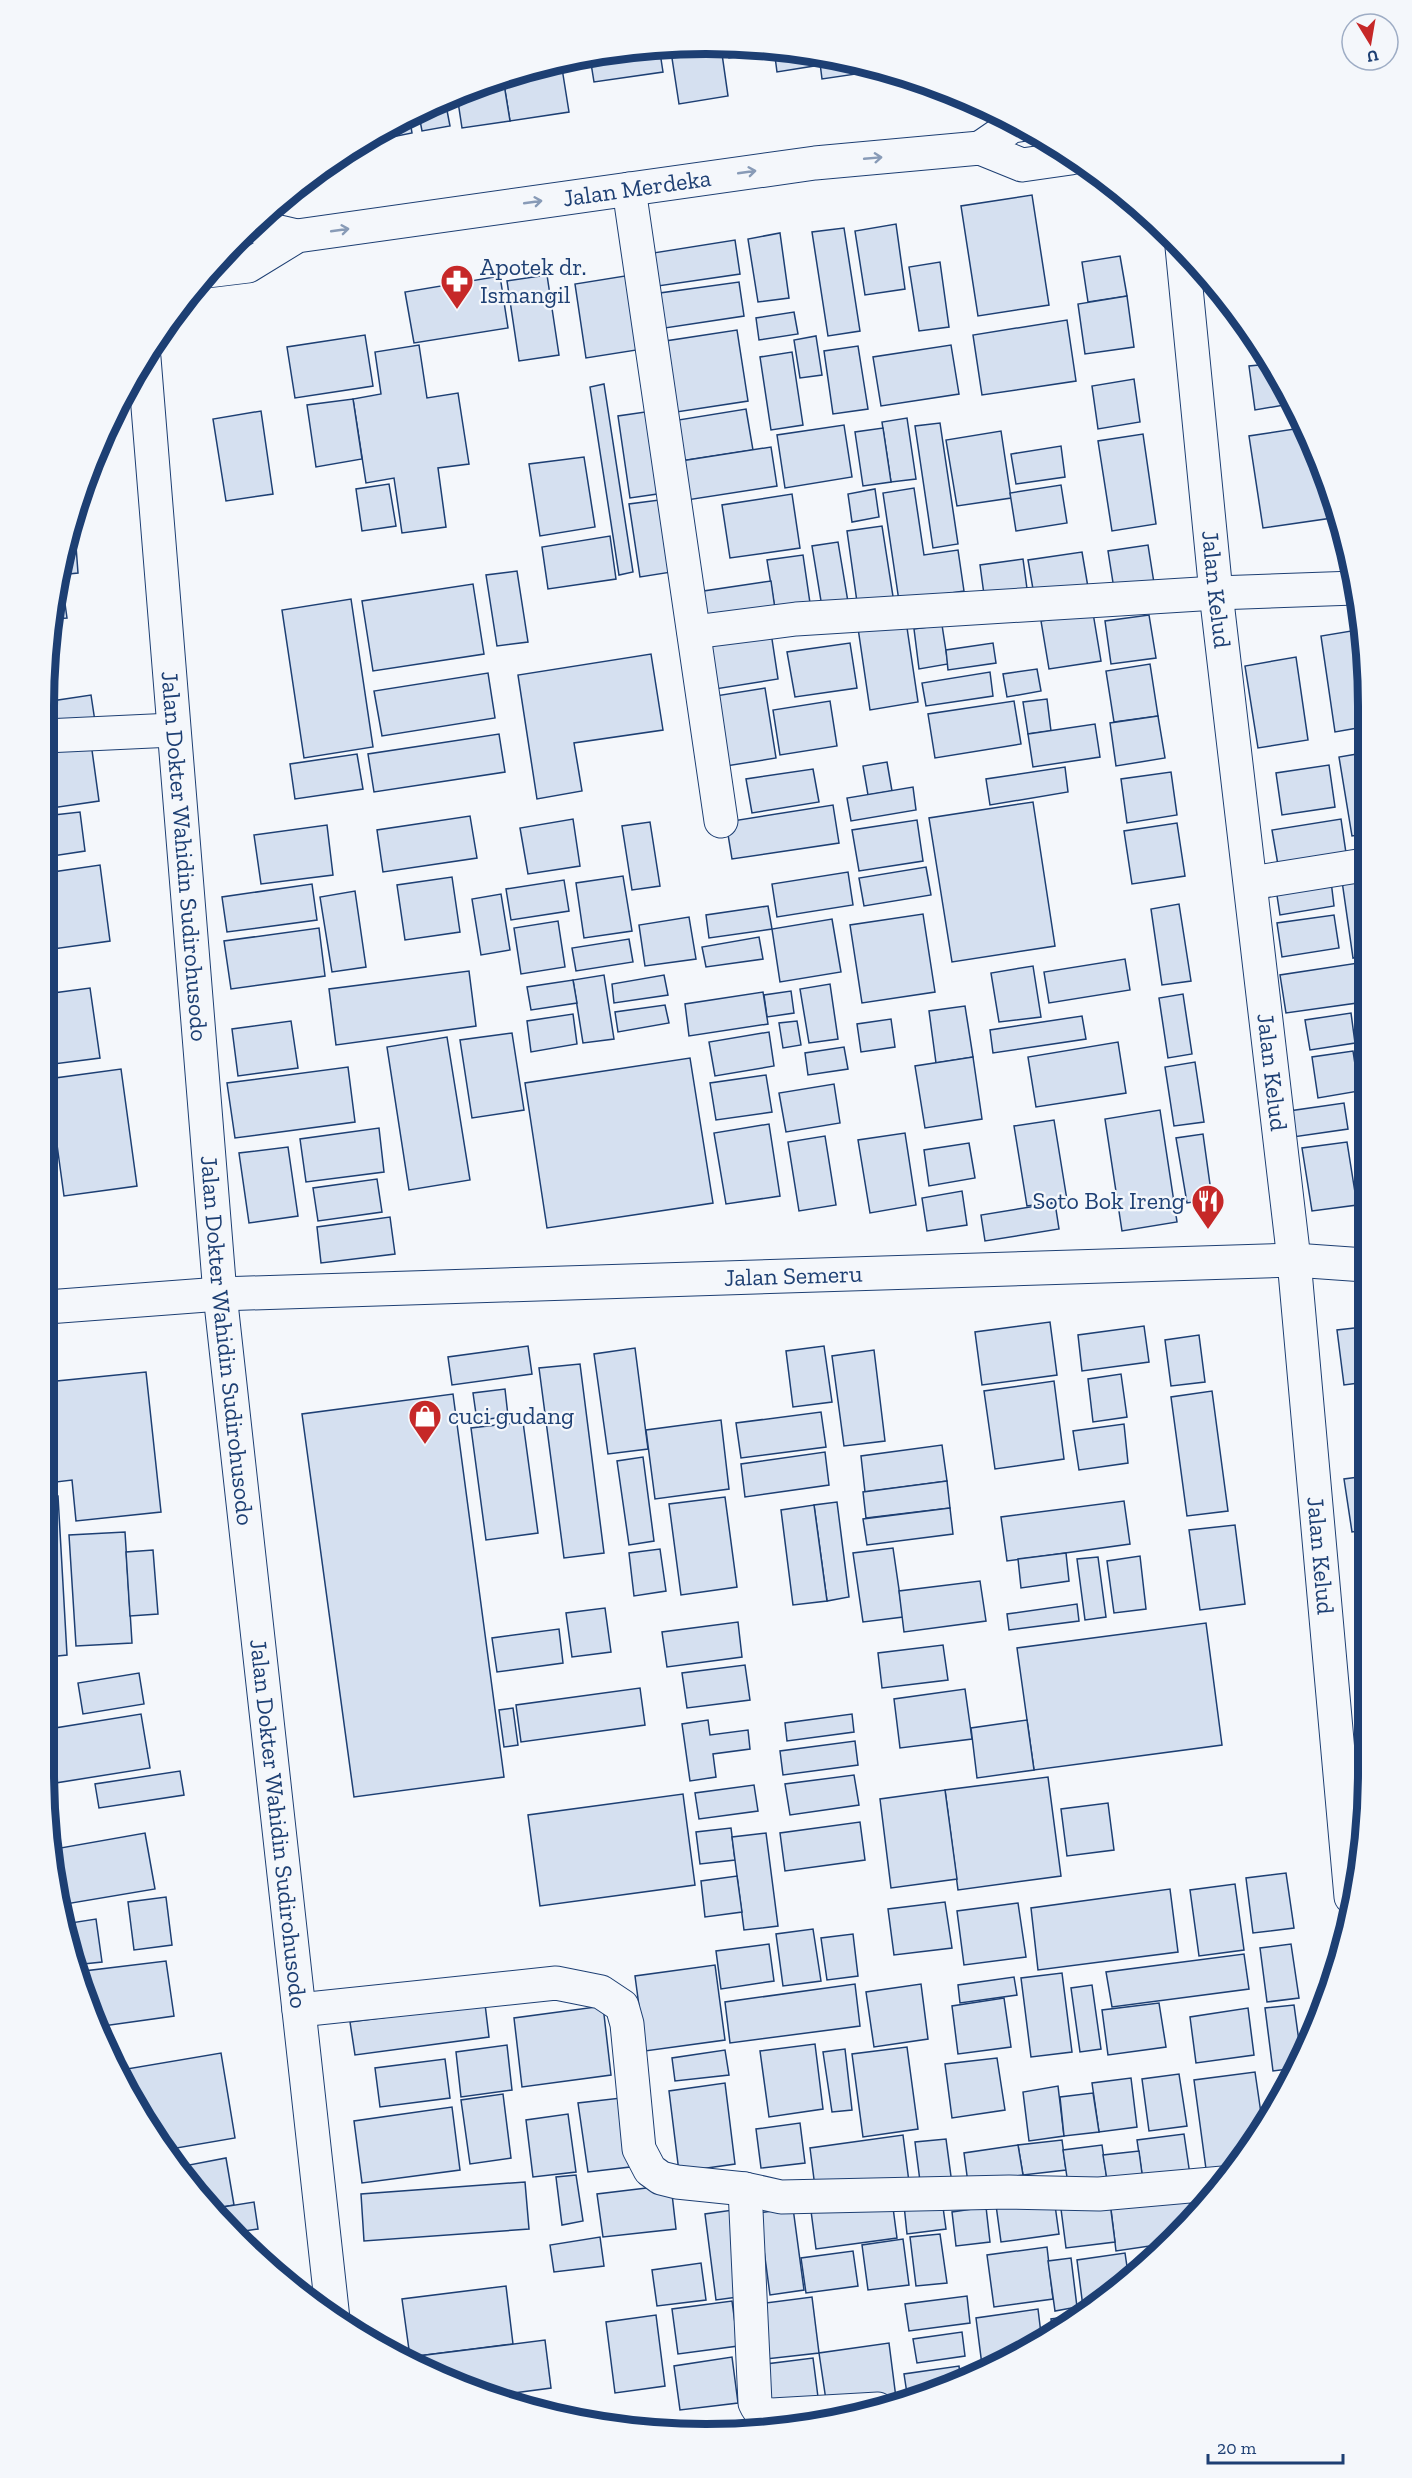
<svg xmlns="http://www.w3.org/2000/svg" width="1412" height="2478" viewBox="0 0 1412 2478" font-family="'Zilla Slab',serif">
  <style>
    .building { fill: #d5e0f0; stroke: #1d3f73; stroke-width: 1.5 }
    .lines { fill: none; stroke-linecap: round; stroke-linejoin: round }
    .street-casing { stroke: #1d3f73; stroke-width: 35 }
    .secondary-casing { stroke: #1d3f73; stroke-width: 35 }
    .primary-casing { stroke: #1d3f73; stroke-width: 35 }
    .street { stroke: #f4f7fb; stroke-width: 33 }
    .secondary { stroke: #f4f7fb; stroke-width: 33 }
    .primary { stroke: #f4f7fb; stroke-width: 33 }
    .oneway { stroke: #889bb7 }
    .labels { text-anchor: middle; stroke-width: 4.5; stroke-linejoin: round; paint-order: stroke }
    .street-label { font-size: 24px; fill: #1d3f73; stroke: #f4f7fb }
    .poi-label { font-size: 24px; fill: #1d3f73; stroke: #f4f7fb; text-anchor: start }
    .rim { fill: none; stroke: #1d3f73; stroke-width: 8 }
  </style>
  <rect width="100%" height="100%" fill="#f4f7fb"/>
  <g class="building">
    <polygon points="670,45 721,47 728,96 679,104"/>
    <polygon points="659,46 663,72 594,82 590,57"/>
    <polygon points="727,47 753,48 754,54 729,58"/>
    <polygon points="774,49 793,49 819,55 820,65 777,72"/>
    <polygon points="819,55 861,65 863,73 822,79"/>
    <polygon points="561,62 569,112 510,121 503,78 535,66"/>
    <polygon points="874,68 898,74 875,77"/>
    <polygon points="503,78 510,121 462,128 457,95"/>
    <polygon points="445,100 450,126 422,131 418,110"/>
    <polygon points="409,115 412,133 367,142 367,140"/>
    <polygon points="1032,195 1049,305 978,316 961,206"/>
    <polygon points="896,224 905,289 865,295 855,231"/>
    <polygon points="844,228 860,331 828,336 812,232"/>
    <polygon points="780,233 789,298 758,302 748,239"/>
    <polygon points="735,240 740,274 658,286 653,253"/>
    <polygon points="1120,256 1127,296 1088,302 1082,262"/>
    <polygon points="940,262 949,327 919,331 909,267"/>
    <polygon points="547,275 559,355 519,361 507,281"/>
    <polygon points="631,275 643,349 586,358 575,284"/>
    <polygon points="500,276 508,328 414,343 405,292"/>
    <polygon points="739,282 744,316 665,328 660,293"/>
    <polygon points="1127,296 1134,347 1085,354 1078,304"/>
    <polygon points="794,312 798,334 759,340 756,318"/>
    <polygon points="1067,320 1076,381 982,395 973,335"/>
    <polygon points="737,330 748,401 670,413 659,342"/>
    <polygon points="365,335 373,386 295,398 287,347"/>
    <polygon points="816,336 822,375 800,378 794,340"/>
    <polygon points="419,345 427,398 458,393 469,464 438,468 446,527 402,533 394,478 366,483 353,399 381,394 375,352"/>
    <polygon points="951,345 959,394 881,406 873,357"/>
    <polygon points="858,346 868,409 833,414 824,351"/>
    <polygon points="792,352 803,425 771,430 760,357"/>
    <polygon points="1270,364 1290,404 1255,410 1249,366"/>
    <polygon points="1134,379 1140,422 1098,429 1092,386"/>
    <polygon points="604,384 633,572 619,575 590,387"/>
    <polygon points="353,399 362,459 316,467 307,405"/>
    <polygon points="746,409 753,450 681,461 666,422"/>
    <polygon points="261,411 273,494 226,501 213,419"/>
    <polygon points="652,411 664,493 630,498 618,416"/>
    <polygon points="907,418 916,479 891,482 882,422"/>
    <polygon points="940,423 958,544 933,548 915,426"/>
    <polygon points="844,425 852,477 785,488 777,435"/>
    <polygon points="883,428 891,482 863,486 855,432"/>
    <polygon points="1301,428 1325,477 1332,518 1263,528 1249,436"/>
    <polygon points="1001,431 1011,498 957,506 946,440"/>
    <polygon points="1143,434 1156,524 1112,531 1098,441"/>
    <polygon points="1061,446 1065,477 1016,484 1011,454"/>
    <polygon points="771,447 777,486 687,500 681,461"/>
    <polygon points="584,457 595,527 540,536 529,464"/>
    <polygon points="389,484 396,526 362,531 356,489"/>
    <polygon points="1061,485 1067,523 1016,531 1010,493"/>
    <polygon points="914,488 924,555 958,550 964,591 899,601 883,493"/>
    <polygon points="875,489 879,517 852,522 848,494"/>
    <polygon points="792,494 800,548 730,558 722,505"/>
    <polygon points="667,499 678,571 640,577 629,504"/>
    <polygon points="74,515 76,539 65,541 66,534"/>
    <polygon points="882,526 894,603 858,609 847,531"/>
    <polygon points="610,536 616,579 548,589 542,547"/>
    <polygon points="838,542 848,602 822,607 812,546"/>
    <polygon points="1148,545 1154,583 1114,589 1108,551"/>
    <polygon points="76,546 78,573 59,575 64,548"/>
    <polygon points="1082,552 1089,593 1035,601 1028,560"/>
    <polygon points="803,555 811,610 776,616 767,560"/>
    <polygon points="1023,559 1028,596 985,602 980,565"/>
    <polygon points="517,571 528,642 497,646 486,575"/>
    <polygon points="59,575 61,575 67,618 52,619"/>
    <polygon points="771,581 776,616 703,627 697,592"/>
    <polygon points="473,584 484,654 373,671 362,601"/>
    <polygon points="351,599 373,747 304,758 282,610"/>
    <polygon points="1093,613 1101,661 1049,669 1041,621"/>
    <polygon points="1149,615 1156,658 1111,664 1105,621"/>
    <polygon points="1362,616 1363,620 1363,640 1359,617"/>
    <polygon points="906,621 918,702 870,710 858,628"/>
    <polygon points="942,625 948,664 919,669 914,629"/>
    <polygon points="770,626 778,679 709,690 700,636"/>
    <polygon points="1357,630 1363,672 1363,727 1335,732 1321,636"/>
    <polygon points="850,643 857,688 795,697 787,652"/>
    <polygon points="993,643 996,663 948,670 946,650"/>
    <polygon points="651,654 663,730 574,743 582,791 537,799 518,675"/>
    <polygon points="1296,657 1308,740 1258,748 1245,666"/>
    <polygon points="1150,664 1158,716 1114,722 1106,671"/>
    <polygon points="1037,669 1041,691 1007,697 1003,674"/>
    <polygon points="990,672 993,696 926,706 922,683"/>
    <polygon points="488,673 495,718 382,736 374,691"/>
    <polygon points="765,688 776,758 720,767 709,697"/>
    <polygon points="91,695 96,728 45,736 45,702"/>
    <polygon points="1047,699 1051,731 1028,734 1023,702"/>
    <polygon points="830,701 837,746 780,755 773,710"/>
    <polygon points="1014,701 1021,744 935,758 928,714"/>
    <polygon points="1158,716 1165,758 1116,766 1110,723"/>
    <polygon points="1095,724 1100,757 1033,767 1028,734"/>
    <polygon points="499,734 505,772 374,792 368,754"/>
    <polygon points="91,743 99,801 45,809 45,749"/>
    <polygon points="1363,753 1364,834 1352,836 1339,757"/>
    <polygon points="357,754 363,789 295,799 290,764"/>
    <polygon points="887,762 892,791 868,795 863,766"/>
    <polygon points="1329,765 1335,807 1282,815 1276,773"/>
    <polygon points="1065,767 1068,792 990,805 986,779"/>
    <polygon points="813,769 819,802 752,813 746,779"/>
    <polygon points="1171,772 1177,815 1127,823 1121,779"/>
    <polygon points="913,787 916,810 851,821 847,798"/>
    <polygon points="1033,802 1055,946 952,962 929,818"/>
    <polygon points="833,805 839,843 732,859 726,822"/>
    <polygon points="80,812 85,851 46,857 45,816"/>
    <polygon points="470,816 477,858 383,872 377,830"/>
    <polygon points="573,819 580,866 528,874 520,828"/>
    <polygon points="1341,819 1347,860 1279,871 1272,830"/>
    <polygon points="917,820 923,861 859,871 852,830"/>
    <polygon points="650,822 660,886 632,890 622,826"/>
    <polygon points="1177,823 1185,876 1132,884 1124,831"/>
    <polygon points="327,825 333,875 261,884 254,835"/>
    <polygon points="100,865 110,941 46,950 46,873"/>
    <polygon points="926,867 931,895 864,906 859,878"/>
    <polygon points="848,872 853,905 777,917 772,884"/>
    <polygon points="623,876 632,931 584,938 576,883"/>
    <polygon points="452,877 460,932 405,940 397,885"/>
    <polygon points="1364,878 1364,956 1353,958 1342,881"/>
    <polygon points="564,880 569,911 511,920 506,889"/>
    <polygon points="1331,881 1334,906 1280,915 1276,889"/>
    <polygon points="312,884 317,920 227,932 222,897"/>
    <polygon points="355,891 366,967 332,972 320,897"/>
    <polygon points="501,894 510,950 481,955 472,899"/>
    <polygon points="1179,904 1191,981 1162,985 1151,909"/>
    <polygon points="768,906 772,929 709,938 706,915"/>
    <polygon points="923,914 935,992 862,1003 850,925"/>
    <polygon points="1334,915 1339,948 1282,957 1277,923"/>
    <polygon points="689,917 696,959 645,966 639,925"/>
    <polygon points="832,919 841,972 780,982 772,929"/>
    <polygon points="558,921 565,967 521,974 514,928"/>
    <polygon points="319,928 325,976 231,989 224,941"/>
    <polygon points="759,937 763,959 706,967 702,947"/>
    <polygon points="629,939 633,962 576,971 572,948"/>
    <polygon points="1125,959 1130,990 1049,1003 1044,972"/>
    <polygon points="1358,963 1364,1002 1286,1013 1280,975"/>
    <polygon points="1033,966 1041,1017 999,1022 991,973"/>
    <polygon points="469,971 476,1026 336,1045 329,989"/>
    <polygon points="604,975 614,1039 583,1043 573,980"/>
    <polygon points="664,975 668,995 614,1003 612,984"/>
    <polygon points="573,980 577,1003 531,1010 527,987"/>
    <polygon points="830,984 838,1039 809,1043 800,989"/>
    <polygon points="90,988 100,1058 46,1065 46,994"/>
    <polygon points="791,991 794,1013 767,1017 764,995"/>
    <polygon points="763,992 768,1024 689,1036 685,1004"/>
    <polygon points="1183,994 1192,1054 1168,1058 1159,998"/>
    <polygon points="665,1005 669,1023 618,1032 615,1012"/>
    <polygon points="965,1006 973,1057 936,1063 929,1011"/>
    <polygon points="1351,1013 1355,1043 1310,1050 1305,1020"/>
    <polygon points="573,1014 577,1044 531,1052 527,1021"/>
    <polygon points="1082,1016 1086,1039 993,1053 990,1030"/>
    <polygon points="891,1019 895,1047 861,1052 857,1024"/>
    <polygon points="291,1021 298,1068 238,1076 232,1029"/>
    <polygon points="797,1021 801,1045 783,1048 779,1023"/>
    <polygon points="769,1032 774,1066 715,1076 709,1042"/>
    <polygon points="512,1033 524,1110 472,1118 460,1040"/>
    <polygon points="447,1037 470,1180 409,1190 387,1047"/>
    <polygon points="1118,1042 1126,1093 1036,1107 1028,1057"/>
    <polygon points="844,1047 848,1069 808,1075 805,1053"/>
    <polygon points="1353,1051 1359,1091 1318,1098 1312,1057"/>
    <polygon points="973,1057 982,1119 925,1128 915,1066"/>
    <polygon points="690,1058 713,1203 547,1228 525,1083"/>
    <polygon points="1195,1062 1204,1122 1174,1126 1165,1067"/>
    <polygon points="348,1067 355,1122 235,1138 227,1083"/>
    <polygon points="121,1069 137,1186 64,1196 48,1079"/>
    <polygon points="766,1075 772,1112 716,1120 710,1083"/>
    <polygon points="834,1084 840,1123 786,1132 779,1093"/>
    <polygon points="1344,1103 1348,1129 1293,1137 1289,1111"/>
    <polygon points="1160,1110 1177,1222 1122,1231 1105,1119"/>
    <polygon points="1054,1120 1067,1200 1027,1206 1014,1126"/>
    <polygon points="769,1124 780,1196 726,1204 714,1133"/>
    <polygon points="379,1128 384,1172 306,1182 300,1139"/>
    <polygon points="905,1133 916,1205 870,1213 858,1140"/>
    <polygon points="1203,1134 1212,1199 1187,1203 1176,1138"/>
    <polygon points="825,1136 836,1205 799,1211 788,1142"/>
    <polygon points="1347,1142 1357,1205 1312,1211 1302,1148"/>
    <polygon points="969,1143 975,1178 929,1186 924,1150"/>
    <polygon points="288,1147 298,1216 249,1223 239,1153"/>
    <polygon points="1360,1149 1365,1149 1365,1178"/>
    <polygon points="377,1179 382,1212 318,1221 313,1188"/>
    <polygon points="962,1191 967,1225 927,1231 922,1198"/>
    <polygon points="1055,1203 1059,1229 985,1241 981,1215"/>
    <polygon points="390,1217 395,1254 321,1263 317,1227"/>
    <polygon points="1050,1322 1057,1375 982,1385 975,1332"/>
    <polygon points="1144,1326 1149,1362 1082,1371 1078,1335"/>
    <polygon points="1363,1327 1365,1345 1366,1382 1344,1385 1337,1330"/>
    <polygon points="1199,1335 1205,1382 1171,1386 1165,1340"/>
    <polygon points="528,1346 532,1374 452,1385 448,1357"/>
    <polygon points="824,1346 832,1402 793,1407 786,1351"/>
    <polygon points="635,1348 648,1449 608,1454 594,1354"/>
    <polygon points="874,1350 885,1441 844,1446 832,1356"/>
    <polygon points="580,1364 604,1553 564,1558 539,1368"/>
    <polygon points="146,1372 161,1512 76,1521 72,1480 48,1483 47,1382"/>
    <polygon points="1121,1374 1127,1417 1093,1422 1088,1379"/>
    <polygon points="1054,1381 1064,1459 995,1469 984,1391"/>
    <polygon points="505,1389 508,1416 477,1421 473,1393"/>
    <polygon points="1212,1391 1228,1511 1187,1516 1171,1397"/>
    <polygon points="453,1394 504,1777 354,1797 302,1414"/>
    <polygon points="821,1412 826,1447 741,1458 736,1423"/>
    <polygon points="721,1420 729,1489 655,1499 646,1430"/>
    <polygon points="523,1422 538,1533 486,1540 471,1428"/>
    <polygon points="1124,1424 1128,1463 1079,1470 1073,1431"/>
    <polygon points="942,1445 947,1481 865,1492 861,1456"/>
    <polygon points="825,1452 829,1485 745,1497 741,1464"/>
    <polygon points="643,1457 654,1541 629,1545 617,1461"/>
    <polygon points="1366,1476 1366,1530 1352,1532 1344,1479"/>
    <polygon points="947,1481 950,1508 866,1518 863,1492"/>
    <polygon points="58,1496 67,1655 48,1657 48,1497"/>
    <polygon points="725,1497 737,1587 681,1595 669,1504"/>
    <polygon points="1124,1501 1130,1544 1007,1561 1001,1517"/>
    <polygon points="837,1502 849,1597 827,1601 814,1505"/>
    <polygon points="814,1505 827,1601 793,1605 781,1510"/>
    <polygon points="950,1508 953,1534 867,1545 863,1519"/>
    <polygon points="1235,1525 1245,1604 1200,1610 1189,1530"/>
    <polygon points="125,1532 132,1643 76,1646 69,1535"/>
    <polygon points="893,1548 903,1617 863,1622 853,1553"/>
    <polygon points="660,1549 666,1591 634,1596 629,1553"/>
    <polygon points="153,1550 158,1614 130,1616 126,1552"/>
    <polygon points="1066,1553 1069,1581 1021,1588 1018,1559"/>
    <polygon points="1140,1556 1146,1609 1114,1613 1107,1561"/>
    <polygon points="1098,1557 1106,1617 1085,1620 1077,1559"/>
    <polygon points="980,1581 986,1621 904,1632 899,1591"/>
    <polygon points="1077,1604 1079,1621 1009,1630 1007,1614"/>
    <polygon points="605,1608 611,1652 572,1657 566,1613"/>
    <polygon points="738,1622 742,1657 667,1667 662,1632"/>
    <polygon points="1206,1623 1222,1745 1034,1770 1017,1648"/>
    <polygon points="559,1629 563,1663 497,1672 492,1638"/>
    <polygon points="943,1645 948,1680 882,1688 878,1653"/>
    <polygon points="745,1665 750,1700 687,1708 682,1673"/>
    <polygon points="139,1673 144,1704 83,1714 78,1683"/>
    <polygon points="640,1688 645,1725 521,1742 516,1705"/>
    <polygon points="965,1689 972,1739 900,1748 894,1699"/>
    <polygon points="513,1708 518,1745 504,1747 499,1710"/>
    <polygon points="141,1714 150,1768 49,1784 49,1729"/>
    <polygon points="852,1714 854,1732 787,1741 785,1723"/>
    <polygon points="708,1720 710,1735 748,1730 750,1749 713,1754 716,1777 690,1781 682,1724"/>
    <polygon points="1027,1720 1034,1770 977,1778 971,1728"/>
    <polygon points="855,1741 858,1765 783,1775 780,1751"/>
    <polygon points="180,1771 184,1795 99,1808 95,1784"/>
    <polygon points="854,1775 859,1805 790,1815 785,1784"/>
    <polygon points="1048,1777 1061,1876 958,1890 945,1790"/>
    <polygon points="49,1784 54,1808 49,1809"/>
    <polygon points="754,1785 758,1811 699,1819 695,1793"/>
    <polygon points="945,1790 957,1879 891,1888 880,1799"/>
    <polygon points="683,1794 695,1885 540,1906 528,1815"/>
    <polygon points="1108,1803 1114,1850 1067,1856 1061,1809"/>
    <polygon points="860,1822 865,1860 785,1871 780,1833"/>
    <polygon points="731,1828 735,1860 700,1864 696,1832"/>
    <polygon points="145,1833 155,1889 60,1905 49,1850"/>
    <polygon points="766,1833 778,1926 744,1930 732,1837"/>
    <polygon points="1286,1873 1294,1928 1253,1933 1246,1878"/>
    <polygon points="737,1876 742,1912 705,1917 701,1881"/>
    <polygon points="1235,1884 1244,1950 1199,1956 1190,1890"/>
    <polygon points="1170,1889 1178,1952 1038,1970 1031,1908"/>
    <polygon points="166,1897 172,1945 134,1950 128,1902"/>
    <polygon points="945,1902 952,1948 894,1955 888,1909"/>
    <polygon points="1018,1903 1026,1957 964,1965 957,1911"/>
    <polygon points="96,1919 102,1962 74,1965 64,1924"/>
    <polygon points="813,1929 821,1981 783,1986 776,1934"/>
    <polygon points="853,1934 858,1976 827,1980 821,1938"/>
    <polygon points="769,1944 774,1981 721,1989 716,1951"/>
    <polygon points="1291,1944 1299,1998 1267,2002 1260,1948"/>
    <polygon points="1244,1954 1249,1989 1112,2007 1106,1972"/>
    <polygon points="166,1961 174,2016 96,2027 76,1972"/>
    <polygon points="715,1965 725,2040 645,2051 635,1976"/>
    <polygon points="1062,1973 1072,2052 1031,2057 1021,1978"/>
    <polygon points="1014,1977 1017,1995 960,2003 958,1985"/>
    <polygon points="855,1984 860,2026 730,2043 725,2002"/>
    <polygon points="921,1984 928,2039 874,2047 866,1992"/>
    <polygon points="1092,1985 1101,2049 1080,2052 1071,1988"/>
    <polygon points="1004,1998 1011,2047 958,2054 952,2006"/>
    <polygon points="1159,2003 1166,2047 1108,2055 1102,2010"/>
    <polygon points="485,2004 489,2037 355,2055 350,2022"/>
    <polygon points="1294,2005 1301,2056 1296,2068 1273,2071 1265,2008"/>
    <polygon points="603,2006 611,2075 522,2087 514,2018"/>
    <polygon points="1248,2008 1254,2055 1196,2063 1190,2017"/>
    <polygon points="815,2044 823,2109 769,2117 760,2051"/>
    <polygon points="507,2045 512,2090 461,2097 456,2052"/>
    <polygon points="907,2047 918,2129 863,2137 852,2054"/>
    <polygon points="845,2049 852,2110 832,2112 823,2052"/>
    <polygon points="725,2050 729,2075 675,2081 672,2058"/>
    <polygon points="221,2053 235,2138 165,2150 115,2071"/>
    <polygon points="997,2058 1005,2110 952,2118 945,2064"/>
    <polygon points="445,2059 450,2098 380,2107 375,2068"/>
    <polygon points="1255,2072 1263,2127 1235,2165 1206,2169 1194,2080"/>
    <polygon points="1179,2074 1187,2126 1149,2131 1142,2079"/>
    <polygon points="1131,2078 1137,2127 1099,2132 1092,2083"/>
    <polygon points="725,2083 735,2164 679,2172 669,2091"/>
    <polygon points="1058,2086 1064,2136 1029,2141 1023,2092"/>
    <polygon points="1093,2093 1099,2132 1064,2136 1060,2097"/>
    <polygon points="503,2094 511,2158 470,2164 461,2100"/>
    <polygon points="621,2098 630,2167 588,2172 578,2103"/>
    <polygon points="452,2107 460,2170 362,2183 354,2121"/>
    <polygon points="568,2114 576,2172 533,2177 526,2120"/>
    <polygon points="800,2123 805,2163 761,2168 756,2129"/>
    <polygon points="1184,2134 1190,2175 1143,2181 1137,2140"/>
    <polygon points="903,2135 909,2182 816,2195 810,2148"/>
    <polygon points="946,2139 952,2184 921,2189 915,2142"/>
    <polygon points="1062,2140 1066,2170 1023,2175 1018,2145"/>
    <polygon points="1018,2145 1023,2175 968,2183 964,2153"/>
    <polygon points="1102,2145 1108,2186 1069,2191 1063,2150"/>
    <polygon points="1139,2151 1143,2181 1108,2186 1103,2155"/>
    <polygon points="226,2158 234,2205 210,2209 192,2189 189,2165"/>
    <polygon points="576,2175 583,2221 562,2225 556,2177"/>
    <polygon points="525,2182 529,2229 364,2241 361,2194"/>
    <polygon points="671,2185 676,2229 603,2237 597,2194"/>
    <polygon points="1188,2190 1192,2221 1170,2243 1116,2251 1110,2201"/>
    <polygon points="1054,2198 1059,2234 1001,2242 996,2205"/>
    <polygon points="892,2200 897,2238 816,2249 811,2211"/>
    <polygon points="942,2200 946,2229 907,2234 904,2205"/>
    <polygon points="254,2202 258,2229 231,2233 210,2209"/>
    <polygon points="1110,2203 1115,2242 1066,2248 1061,2209"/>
    <polygon points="986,2207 990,2242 956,2246 952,2212"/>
    <polygon points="793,2208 804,2290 770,2295 759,2213"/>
    <polygon points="733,2210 745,2296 716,2300 705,2214"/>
    <polygon points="940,2234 947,2283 916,2286 910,2237"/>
    <polygon points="244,2237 245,2247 236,2238"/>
    <polygon points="600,2237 604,2266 554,2272 550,2245"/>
    <polygon points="903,2239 909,2285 868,2290 862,2245"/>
    <polygon points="1047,2247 1053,2299 994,2307 987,2255"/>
    <polygon points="853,2251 858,2286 806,2293 801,2258"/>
    <polygon points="1125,2253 1129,2280 1094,2305 1083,2307 1077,2260"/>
    <polygon points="1071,2258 1077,2307 1055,2311 1048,2261"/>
    <polygon points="701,2263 706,2300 657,2306 652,2270"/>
    <polygon points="506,2286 513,2344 410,2357 402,2299"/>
    <polygon points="967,2296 970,2323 909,2331 905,2304"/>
    <polygon points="812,2297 819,2353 766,2359 759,2304"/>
    <polygon points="732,2301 738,2346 678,2354 672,2309"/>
    <polygon points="1038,2309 1042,2342 983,2373 976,2318"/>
    <polygon points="656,2315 665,2386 615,2393 606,2322"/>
    <polygon points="1080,2315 1053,2335 1051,2319"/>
    <polygon points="962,2332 965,2356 917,2363 913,2339"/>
    <polygon points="545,2340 551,2388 491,2396 411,2365 410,2357"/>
    <polygon points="889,2343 896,2398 827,2407 819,2353"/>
    <polygon points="732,2357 738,2403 680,2410 674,2366"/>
    <polygon points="813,2358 818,2397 771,2403 766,2364"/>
    <polygon points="959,2366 961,2383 908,2400 904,2374"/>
    <polygon points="526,2396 527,2409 500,2399"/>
    <polygon points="736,2421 738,2433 662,2430"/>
  </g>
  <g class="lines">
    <defs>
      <g id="street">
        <polyline points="629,189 721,821"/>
        <polyline points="694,632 796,619 1216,593 1355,588"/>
        <polyline points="45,736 173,730"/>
        <polyline points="1251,883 1364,865"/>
        <polyline points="299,2010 556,1983 601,1992 622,2006 627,2024 639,2149 650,2170 661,2178 677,2182 745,2189 781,2197 1009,2192 1099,2194 1223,2183"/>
        <path d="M 745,2189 L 755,2403 C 759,2412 762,2414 772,2415 L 878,2409"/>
      </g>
      <g id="secondary">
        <path id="s1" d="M 144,358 L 220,1294 L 333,2319"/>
        <path id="s2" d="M 47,1307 L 220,1294 L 1294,1260 L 1365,1265"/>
      </g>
      <g id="primary">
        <polyline points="980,148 1012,126 1020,125"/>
        <polyline points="254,226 297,236"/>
        <path id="s3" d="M 1182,247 L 1216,593 L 1294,1260 L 1351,1897"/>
        <path id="s4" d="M 207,271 L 248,266 L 297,236 L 815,163 L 980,148 L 1022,165 L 1071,158"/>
      </g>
    </defs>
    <use href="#street" class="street-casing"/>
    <use href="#secondary" class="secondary-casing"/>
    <use href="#primary" class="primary-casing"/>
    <use href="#street" class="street"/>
    <use href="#secondary" class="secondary"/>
    <use href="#primary" class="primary"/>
  </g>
  <defs><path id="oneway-shaft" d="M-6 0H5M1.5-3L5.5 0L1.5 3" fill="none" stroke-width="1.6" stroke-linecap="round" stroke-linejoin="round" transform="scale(1.5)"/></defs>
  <g class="oneway">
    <use href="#oneway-shaft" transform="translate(873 158) rotate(-5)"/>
    <use href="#oneway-shaft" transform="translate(747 172) rotate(-8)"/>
    <use href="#oneway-shaft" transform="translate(533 202) rotate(-8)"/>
    <use href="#oneway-shaft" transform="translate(340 230) rotate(-8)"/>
  </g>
  <defs>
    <symbol id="pharmacy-pin" viewBox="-11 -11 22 30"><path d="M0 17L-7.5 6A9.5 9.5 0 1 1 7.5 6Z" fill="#c62828" stroke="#f4f7fb"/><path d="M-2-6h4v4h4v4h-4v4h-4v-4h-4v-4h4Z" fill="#fff"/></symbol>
    <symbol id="restaurant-pin" viewBox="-11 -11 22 30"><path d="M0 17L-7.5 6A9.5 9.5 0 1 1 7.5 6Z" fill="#c62828" stroke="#f4f7fb"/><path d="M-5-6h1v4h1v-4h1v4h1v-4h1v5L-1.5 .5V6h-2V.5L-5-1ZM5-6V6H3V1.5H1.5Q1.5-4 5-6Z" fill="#fff"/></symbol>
    <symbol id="shop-pin" viewBox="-11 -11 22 30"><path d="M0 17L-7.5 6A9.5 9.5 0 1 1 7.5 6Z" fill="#c62828" stroke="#f4f7fb"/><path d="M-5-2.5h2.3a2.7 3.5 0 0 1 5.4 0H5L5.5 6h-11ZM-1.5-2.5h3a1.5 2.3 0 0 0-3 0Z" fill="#fff"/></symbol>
  </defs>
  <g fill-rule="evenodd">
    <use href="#pharmacy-pin" x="438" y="262" width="38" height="52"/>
    <use href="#restaurant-pin" x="1189" y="1182" width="38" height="52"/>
    <use href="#shop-pin" x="406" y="1397" width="38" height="52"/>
  </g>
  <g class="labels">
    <g class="street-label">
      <text dy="8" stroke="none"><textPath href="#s4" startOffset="442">Jalan Merdeka</textPath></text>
      <text dy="8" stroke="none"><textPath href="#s3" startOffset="344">Jalan Kelud</textPath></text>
      <text dy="8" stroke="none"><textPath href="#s1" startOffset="500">Jalan Dokter Wahidin Sudirohusodo</textPath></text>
      <text dy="8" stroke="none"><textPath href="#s3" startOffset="830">Jalan Kelud</textPath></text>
      <text dy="8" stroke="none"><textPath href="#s2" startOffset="747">Jalan Semeru</textPath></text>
      <text dy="8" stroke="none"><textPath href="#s1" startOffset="986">Jalan Dokter Wahidin Sudirohusodo</textPath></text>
      <text dy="8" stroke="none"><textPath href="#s3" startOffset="1316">Jalan Kelud</textPath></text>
      <text dy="8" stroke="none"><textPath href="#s1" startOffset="1472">Jalan Dokter Wahidin Sudirohusodo</textPath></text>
    </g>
    <g class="poi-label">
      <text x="480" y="275">Apotek dr.<tspan x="480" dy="28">Ismangil</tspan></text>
      <text x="1185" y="1209" text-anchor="end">Soto Bok Ireng</text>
      <text x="448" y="1424">cuci gudang</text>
    </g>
  </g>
  <path d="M0 0H1412V2478H0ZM706 54H706A652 652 0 0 1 1358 706V1772A652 652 0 0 1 706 2424H706A652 652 0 0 1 54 1772V706A652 652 0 0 1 706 54Z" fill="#f4f7fb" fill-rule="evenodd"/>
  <path class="rim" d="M706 54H706A652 652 0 0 1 1358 706V1772A652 652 0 0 1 706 2424H706A652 652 0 0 1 54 1772V706A652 652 0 0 1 706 54Z"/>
  <g transform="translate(1370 42) rotate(169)"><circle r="28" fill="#f4f7fb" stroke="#9eadc5" stroke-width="1.5"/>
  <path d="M0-4.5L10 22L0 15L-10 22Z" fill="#c62828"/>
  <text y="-9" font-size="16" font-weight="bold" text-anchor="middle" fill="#1d3f73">U</text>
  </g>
  <path d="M1208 2454v9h135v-9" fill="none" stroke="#1d3f73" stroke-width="3"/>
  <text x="1217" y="2454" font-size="18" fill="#1d3f73" stroke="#f4f7fb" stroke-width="4.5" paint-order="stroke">20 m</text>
</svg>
